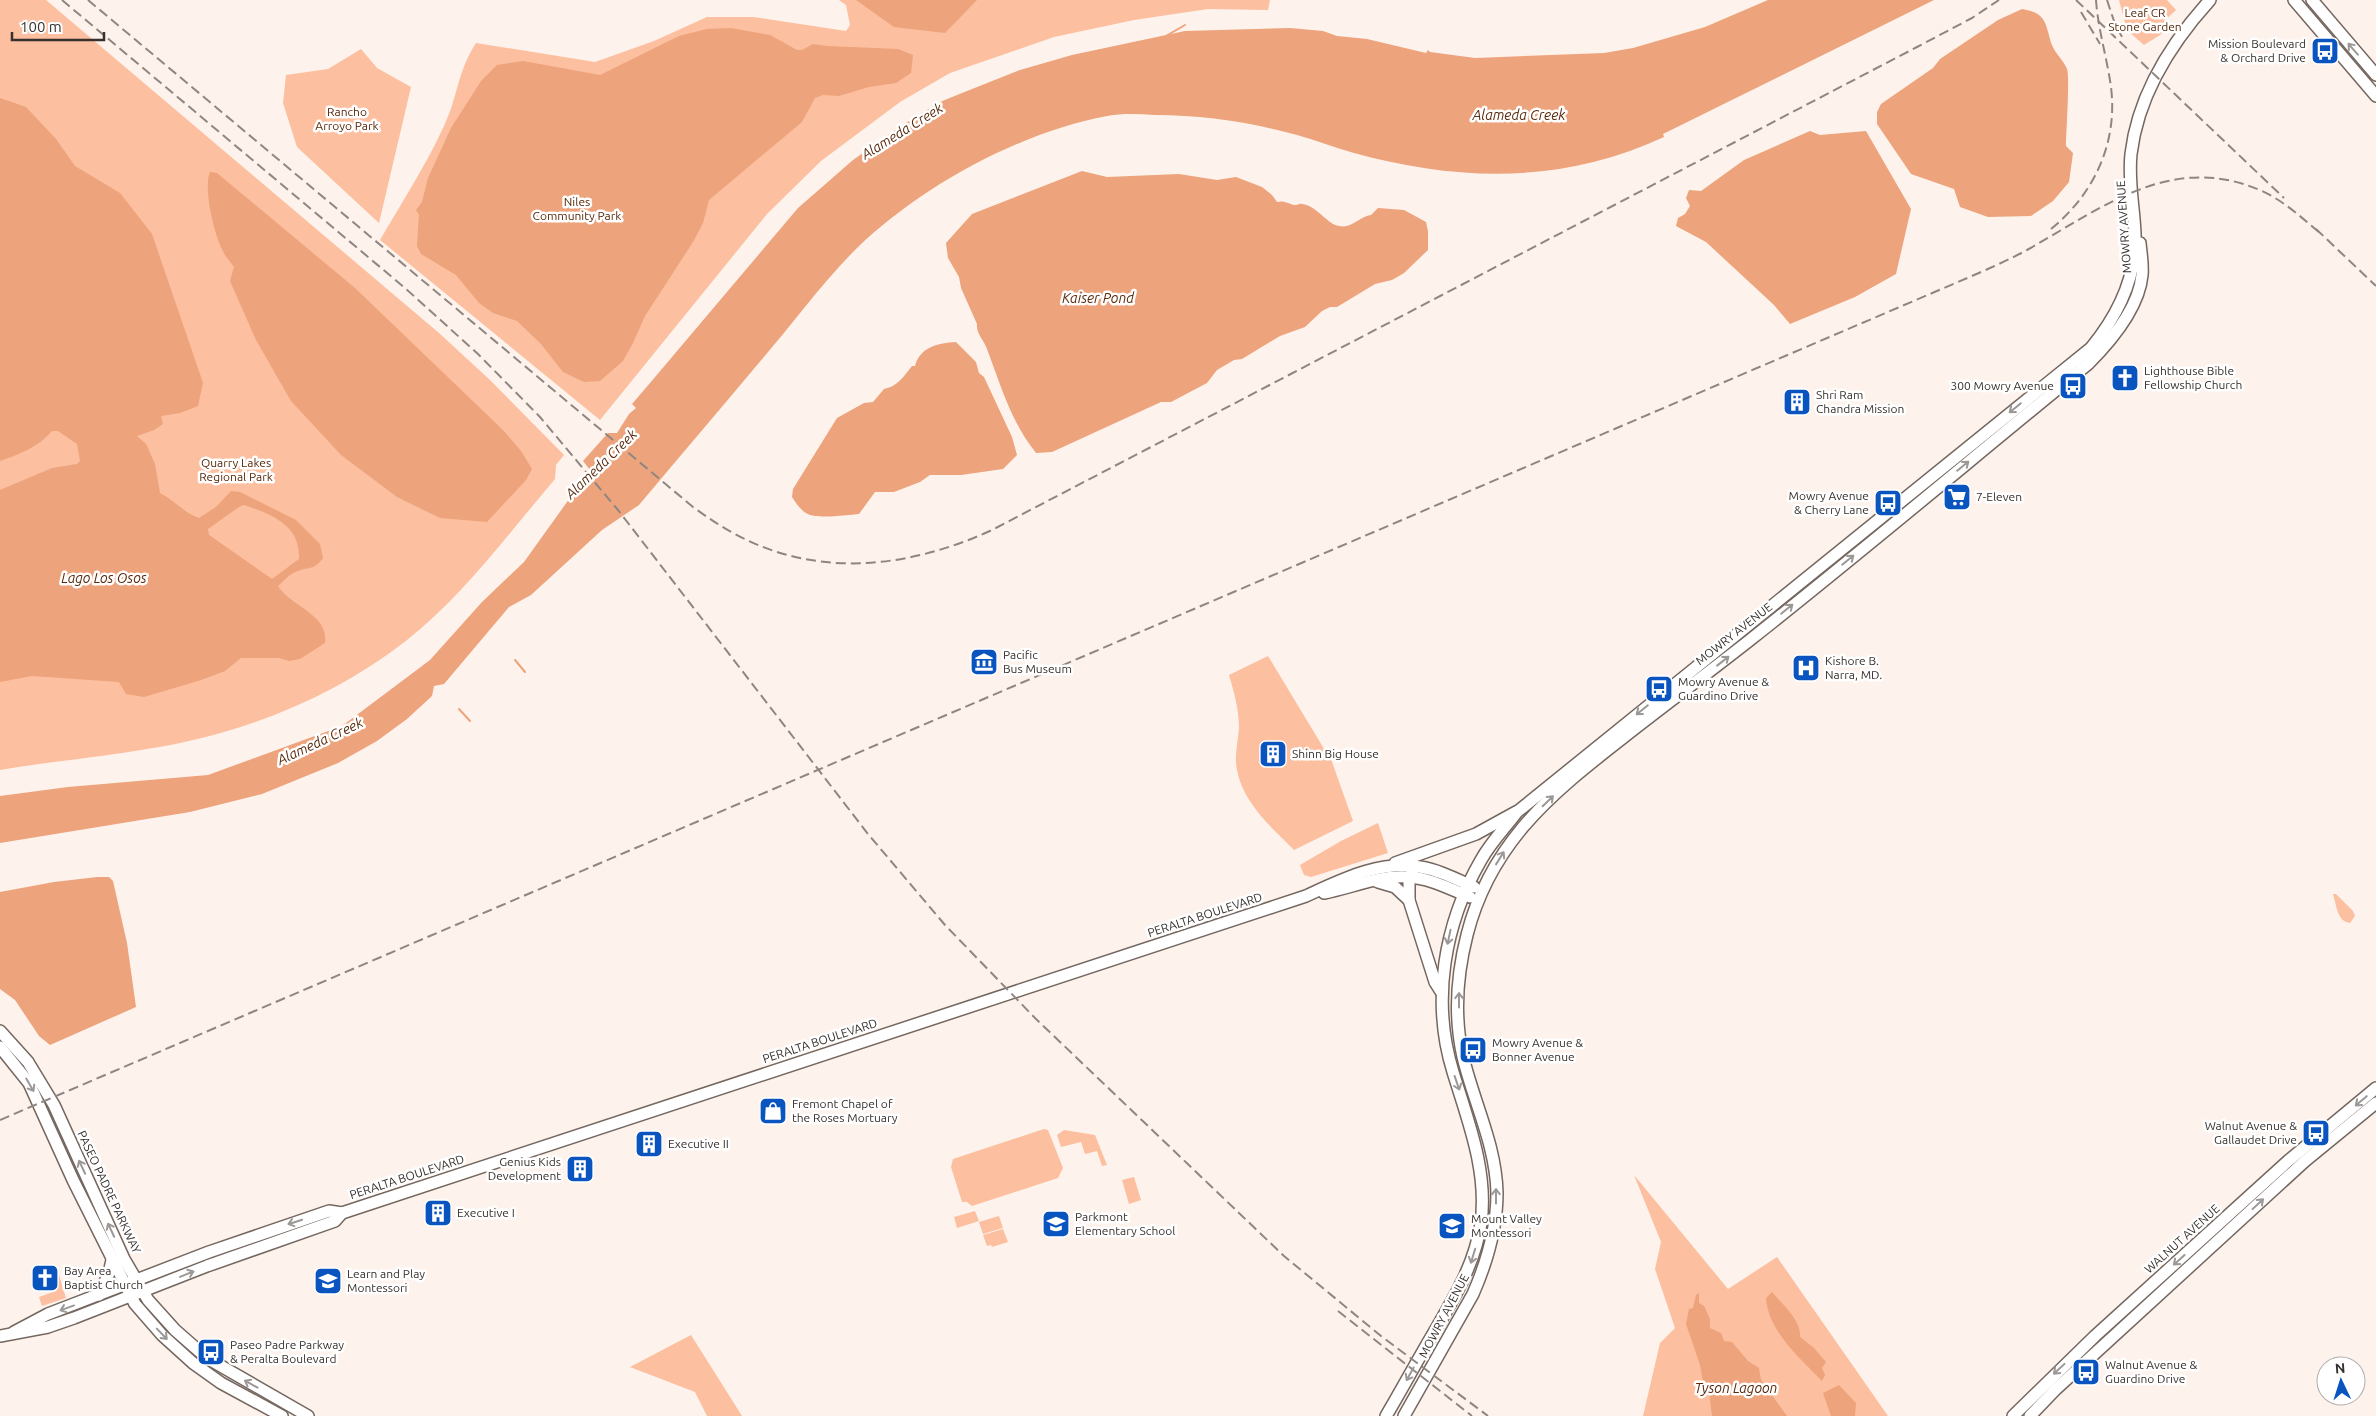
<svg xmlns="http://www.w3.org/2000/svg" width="2376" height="1416" viewBox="0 0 2376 1416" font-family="Ubuntu,sans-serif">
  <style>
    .green { fill: #fcbf9f }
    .water { fill: #eda37b; fill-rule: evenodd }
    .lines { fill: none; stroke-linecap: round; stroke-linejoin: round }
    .stream { stroke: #eda37b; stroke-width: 2 }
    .major-casing { stroke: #746760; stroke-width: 14 }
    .major { stroke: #fff; stroke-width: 11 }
    .rail { stroke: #8f8682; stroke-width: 2; stroke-dasharray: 10 5; stroke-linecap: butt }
    .oneway { stroke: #9b9896 }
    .labels { text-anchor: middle; stroke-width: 5; stroke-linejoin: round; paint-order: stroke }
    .park-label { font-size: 12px; fill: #57280a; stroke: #fff }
    .poi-label { font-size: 12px; fill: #37312e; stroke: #fff; text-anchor: start }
    .street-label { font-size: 12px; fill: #37312e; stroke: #fff }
    .water-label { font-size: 14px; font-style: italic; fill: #5a2b0d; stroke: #fff }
  </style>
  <rect width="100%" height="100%" fill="#fef2ec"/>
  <g class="green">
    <path d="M 0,0 L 46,0 L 439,333 L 490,380 L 564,455 L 556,465 L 555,479 C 508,534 464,595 407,640 C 356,680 296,710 234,729 C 159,753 77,757 0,770 Z"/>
    <path d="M 839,0 L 1270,0 L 1268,10 L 1208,9 L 1134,20 L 1054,37 L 950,73 L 900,102 L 821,161 L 767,214 L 600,420 L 380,240 C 402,202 426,165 444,126 C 458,97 457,72 476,43 L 595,62 L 654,41 L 707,17 L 754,17 L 846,31 L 850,25 L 846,5 Z"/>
    <polygon points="2119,0 2167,0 2176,10 2164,21 2168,25 2160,35 2144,45 2127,30"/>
    <polygon points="361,49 377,68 411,87 379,223 297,147 283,103 286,75 328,69"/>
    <path d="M 1268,656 L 1332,762 L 1353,821 L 1294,850 C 1272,828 1243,803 1237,770 C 1234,756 1238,742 1239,728 C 1239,709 1234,692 1229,675 Z"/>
    <polygon points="1378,823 1388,853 1311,877 1304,875 1300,865 1341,841"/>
    <path d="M 2333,894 L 2336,894 L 2353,911 L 2355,916 L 2350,923 C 2337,921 2337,907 2333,894 Z"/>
    <polygon points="1044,1129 1048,1130 1063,1168 1058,1178 972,1206 967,1202 962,1202 951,1167 953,1159"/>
    <polygon points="1064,1130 1095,1135 1107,1165 1102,1166 1097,1151 1085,1154 1081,1142 1061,1147 1057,1135"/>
    <polygon points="1634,1175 1728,1289 1777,1257 1888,1416 1643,1416 1660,1343 1675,1328 1655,1269 1661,1242"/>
    <polygon points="1134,1177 1141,1200 1129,1204 1122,1180"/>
    <polygon points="975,1211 979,1221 957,1228 954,1217"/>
    <polygon points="999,1216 1003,1228 983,1234 979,1222"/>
    <polygon points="1003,1229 1008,1242 992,1247 991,1245 987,1246 983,1235"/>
    <polygon points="55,1269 57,1269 66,1298 42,1306 39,1297 56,1291 50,1272"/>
    <polygon points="691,1335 742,1416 707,1416 695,1392 630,1367"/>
  </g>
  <g class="water">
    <polygon points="856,0 977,0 945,33 894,27"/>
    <path d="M 1768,0 L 1934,0 L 1663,134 L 1664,137 C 1563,184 1460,182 1354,153 C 1335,148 1316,140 1297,135 C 1250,122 1204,115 1155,115 C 1139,114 1123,113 1107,116 C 1018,133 921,186 856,249 C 822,283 794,322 763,358 C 722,407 680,456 639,505 L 602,530 L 531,595 L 509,607 L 444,684 L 434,686 L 432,696 L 407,719 L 377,741 L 338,763 L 262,794 L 190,812 L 0,843 L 0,796 L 68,787 L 208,775 L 342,726 L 430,660 L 482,602 L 524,562 L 590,470 L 583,461 L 608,433 L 617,433 L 629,414 L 636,408 L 632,404 L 650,383 L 798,208 L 853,160 L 901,126 L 940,102 L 962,93 L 1020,70 L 1072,55 L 1185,31 L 1290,28 L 1323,31 L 1337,36 L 1367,39 L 1426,53 L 1428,50 L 1430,52 L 1475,58 L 1604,53 L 1633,48 L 1705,27 Z"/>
    <path d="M 2022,9 C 2044,13 2045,20 2050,39 C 2052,51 2063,59 2067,69 C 2070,77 2066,133 2066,146 L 2073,153 L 2069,182 L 2053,201 L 2031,216 L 1988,217 L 1960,207 L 1954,189 L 1911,174 L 1877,124 L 1877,112 L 1881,104 L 1933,68 L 1940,59 L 1998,20 Z"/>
    <polygon points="731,28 770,35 797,50 802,50 813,44 827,46 898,49 913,55 911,73 896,83 869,87 839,96 823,95 815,98 802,122 709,200 703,223 693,242 645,316 633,343 623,361 600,381 584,382 563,372 541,344 517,321 493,313 479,303 456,275 421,254 417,246 419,215 416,210 422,202 428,178 451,128 481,81 497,65 523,61 600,75 679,36 707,29"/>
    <path d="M 0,98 L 26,107 L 56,139 L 75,166 L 120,193 L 152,234 L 203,383 L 198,406 L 180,413 L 161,416 L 163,424 L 154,430 L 137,436 L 146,444 L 155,464 L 160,493 C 174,500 184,513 199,518 L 216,507 L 231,491 L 240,492 L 296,520 L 320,544 L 323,558 C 313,571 311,566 298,571 C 290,573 284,581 278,586 C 291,607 329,614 325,643 L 300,659 L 289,661 L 279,658 L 241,658 L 225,671 L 201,680 L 144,697 L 126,694 L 119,682 L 32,676 L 0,682 L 0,490 L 52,468 L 77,464 L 80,461 L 77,444 L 58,431 L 52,431 C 40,446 18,455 0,461 ZM 244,505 C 271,514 301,525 299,559 L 272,579 L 209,535 L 208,529 L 239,507 Z"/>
    <polygon points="1810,131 1820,135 1866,131 1911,209 1896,274 1855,297 1790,324 1774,305 1706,242 1676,226 1678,218 1685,214 1690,206 1686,198 1689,190 1701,191 1744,160"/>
    <path d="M 1082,171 L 1107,177 L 1179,174 L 1217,180 L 1236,177 L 1262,187 L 1272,195 L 1277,202 C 1285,200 1288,204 1295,205 C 1300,205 1298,203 1302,204 C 1316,205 1328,225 1339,226 C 1352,229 1360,216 1371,215 L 1378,208 L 1404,210 L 1426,222 L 1428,231 L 1428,250 L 1404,273 L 1392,280 L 1375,284 L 1337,307 L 1330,307 L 1322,311 L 1305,327 L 1280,336 L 1242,359 L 1234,360 L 1217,370 L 1207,383 L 1171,402 L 1161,402 L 1052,452 L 1036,453 C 1011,422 1001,386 987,349 C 984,340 976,334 977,324 L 961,288 L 959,277 L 948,258 L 946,243 L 972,214 Z"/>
    <path d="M 210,172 L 217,173 L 355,288 L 504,431 L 521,451 L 532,469 L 526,480 L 487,522 L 440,518 L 397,497 L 341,455 L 291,401 L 256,340 L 230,281 L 234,267 C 231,262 225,257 223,251 C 214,235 203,188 210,172 Z"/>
    <path d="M 956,342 L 976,362 L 979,373 L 984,377 L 1012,437 L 1017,455 L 1003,469 L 961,475 L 930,475 L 920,482 L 894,492 L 875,492 L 859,514 C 848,515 817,519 808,514 C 801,511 796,503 792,497 L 793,489 L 837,418 L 864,403 L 873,402 L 884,389 C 897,387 904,376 912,366 L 915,366 C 920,347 938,343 956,342 Z"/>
    <polygon points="97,877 109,877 113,881 127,943 136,1007 50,1045 39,1036 15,1000 0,989 0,892 54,882"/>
    <path d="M 1772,1292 C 1782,1304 1802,1321 1800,1337 L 1814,1348 L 1826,1362 L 1822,1368 L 1825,1375 L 1822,1381 C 1800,1358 1768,1331 1766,1298 Z"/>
    <polygon points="1699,1293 1699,1303 1704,1306 1710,1319 1710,1328 1721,1333 1724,1341 1732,1342 1748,1361 1759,1368 1761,1380 1787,1416 1712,1416 1709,1392 1704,1387 1700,1365 1686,1324 1689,1309 1693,1308 1696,1295"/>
    <polygon points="1839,1385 1856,1403 1855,1416 1831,1416 1823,1393"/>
  </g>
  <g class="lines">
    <g class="stream">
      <polyline points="1166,36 1185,25"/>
      <polyline points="515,660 525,672"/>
      <polyline points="459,709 470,721"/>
    </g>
    <defs>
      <g id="major">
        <polyline points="2294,0 2376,96"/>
        <polyline points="2312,0 2376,75"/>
        <polyline points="1395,863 1476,834 1516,812"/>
        <polyline points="1413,872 1409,877 1409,900 1435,982 1442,993"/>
        <polyline points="1378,882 1395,887 1409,900"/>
        <path d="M 1324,893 C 1351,888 1379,875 1408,877 C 1430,878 1450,889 1470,897"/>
        <polyline points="0,1031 28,1062 54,1105 124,1259 148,1300 175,1330 207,1358 308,1416"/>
        <polyline points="0,1047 29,1083 73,1180 135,1304 162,1335 193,1363 221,1383 282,1416"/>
        <polyline points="99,1295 109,1273 112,1260"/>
        <path d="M 14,1332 L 48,1314 L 209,1252 L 329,1211 L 342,1213 L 1306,896 C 1341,880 1380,860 1420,867 C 1439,870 1456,879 1474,887"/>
        <polyline points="0,1336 48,1327 74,1318 207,1266 335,1221 342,1213"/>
        <path d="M 1386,1416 C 1402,1389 1417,1361 1433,1334 C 1454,1298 1475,1264 1481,1223 C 1488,1171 1468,1121 1453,1072 C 1431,1001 1444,924 1481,860 C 1491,842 1505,828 1517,812 L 2091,348 C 2118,315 2137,278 2135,234 C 2134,207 2128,181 2131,154 C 2138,95 2171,43 2210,0"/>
        <path d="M 1404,1416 L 1473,1294 C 1487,1262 1497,1229 1497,1193 C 1496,1145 1474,1103 1463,1057 C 1454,1017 1457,974 1467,935 C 1477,895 1497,858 1523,827 C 1552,793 1588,765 1624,737 C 1666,704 1708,673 1750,640 C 1864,550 1975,456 2088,364 C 2110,342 2139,308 2142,275 C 2143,264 2141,254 2140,243"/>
        <polyline points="2013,1416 2095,1336 2288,1161 2376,1088"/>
        <polyline points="2030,1416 2056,1389 2305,1161 2376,1103"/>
      </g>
    </defs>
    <use href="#major" class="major-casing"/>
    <use href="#major" class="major"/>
    <g class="rail">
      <polyline points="62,0 405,288 478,354 540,417 618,510 868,834 945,925 1035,1018 1284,1256 1381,1336 1488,1416"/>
      <path d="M 88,0 L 693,507 C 707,517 720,526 735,534 C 818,579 909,568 992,530 L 1917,47 L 1972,18 L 1999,0"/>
      <polyline points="2076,0 2284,198"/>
      <polyline points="2107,0 2116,27 2124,40"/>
      <polyline points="2081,12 2100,44"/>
      <path d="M 2051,229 C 2094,194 2118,143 2111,87 C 2107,58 2098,29 2096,0"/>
      <polyline points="2316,229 2376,286"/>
      <path d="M 0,1120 L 1958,282 C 1981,272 2005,262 2027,250 C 2102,208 2172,151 2262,191 C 2284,201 2302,218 2321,234"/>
      <polyline points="1338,1311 1472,1416"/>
    </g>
  </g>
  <defs><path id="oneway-shaft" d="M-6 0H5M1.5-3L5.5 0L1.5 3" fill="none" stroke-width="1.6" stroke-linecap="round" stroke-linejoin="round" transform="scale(1.25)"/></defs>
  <g class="oneway">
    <use href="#oneway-shaft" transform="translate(2353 49) rotate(-131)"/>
    <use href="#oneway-shaft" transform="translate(2015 408) rotate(141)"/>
    <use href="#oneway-shaft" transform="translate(1963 466) rotate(-39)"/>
    <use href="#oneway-shaft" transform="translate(1848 560) rotate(-39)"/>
    <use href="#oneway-shaft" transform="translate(1787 609) rotate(-39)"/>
    <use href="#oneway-shaft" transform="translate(1723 661) rotate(-38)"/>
    <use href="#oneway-shaft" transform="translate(1642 710) rotate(141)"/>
    <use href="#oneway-shaft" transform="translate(1548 801) rotate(-44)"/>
    <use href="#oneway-shaft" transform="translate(1500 858) rotate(-58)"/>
    <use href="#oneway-shaft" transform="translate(1449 937) rotate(102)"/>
    <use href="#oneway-shaft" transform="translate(1459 1000) rotate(-90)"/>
    <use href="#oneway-shaft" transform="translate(1457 1083) rotate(71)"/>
    <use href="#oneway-shaft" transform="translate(30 1085) rotate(60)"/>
    <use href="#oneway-shaft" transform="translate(2361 1101) rotate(140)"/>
    <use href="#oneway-shaft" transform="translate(82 1167) rotate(-115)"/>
    <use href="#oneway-shaft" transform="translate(1496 1196) rotate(-90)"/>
    <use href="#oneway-shaft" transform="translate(2258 1204) rotate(-43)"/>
    <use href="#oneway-shaft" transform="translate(295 1222) rotate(162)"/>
    <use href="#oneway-shaft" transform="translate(111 1230) rotate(-115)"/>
    <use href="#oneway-shaft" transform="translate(1473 1256) rotate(107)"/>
    <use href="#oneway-shaft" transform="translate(2179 1260) rotate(138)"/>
    <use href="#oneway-shaft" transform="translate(187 1274) rotate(-22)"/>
    <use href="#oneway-shaft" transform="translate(67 1308) rotate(160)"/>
    <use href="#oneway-shaft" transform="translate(162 1334) rotate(46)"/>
    <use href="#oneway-shaft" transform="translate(2059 1369) rotate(137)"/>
    <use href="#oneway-shaft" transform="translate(1410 1374) rotate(119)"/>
    <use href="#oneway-shaft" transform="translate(251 1384) rotate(-151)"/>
  </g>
  <defs>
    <symbol id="bus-square" viewBox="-11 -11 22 22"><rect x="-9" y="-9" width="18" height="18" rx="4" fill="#0954be" stroke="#fff"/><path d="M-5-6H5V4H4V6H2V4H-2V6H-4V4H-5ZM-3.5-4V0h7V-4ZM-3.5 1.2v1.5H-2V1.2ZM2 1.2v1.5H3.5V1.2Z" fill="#fff"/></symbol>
    <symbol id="church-square" viewBox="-11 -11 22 22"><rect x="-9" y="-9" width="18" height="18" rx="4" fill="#0954be" stroke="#fff"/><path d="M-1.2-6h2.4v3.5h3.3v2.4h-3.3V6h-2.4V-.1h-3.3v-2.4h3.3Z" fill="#fff"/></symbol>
    <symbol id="building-square" viewBox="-11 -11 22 22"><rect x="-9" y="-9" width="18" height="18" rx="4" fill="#0954be" stroke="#fff"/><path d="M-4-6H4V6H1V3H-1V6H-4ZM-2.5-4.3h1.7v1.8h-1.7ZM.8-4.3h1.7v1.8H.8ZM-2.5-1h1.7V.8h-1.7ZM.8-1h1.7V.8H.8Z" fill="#fff"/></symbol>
    <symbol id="supermarket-square" viewBox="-11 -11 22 22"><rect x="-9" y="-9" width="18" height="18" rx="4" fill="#0954be" stroke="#fff"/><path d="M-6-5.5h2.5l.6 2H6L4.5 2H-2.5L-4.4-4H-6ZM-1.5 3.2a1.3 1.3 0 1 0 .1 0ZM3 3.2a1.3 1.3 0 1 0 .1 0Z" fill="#fff"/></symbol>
    <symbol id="museum-square" viewBox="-11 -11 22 22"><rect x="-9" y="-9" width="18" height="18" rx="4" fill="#0954be" stroke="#fff"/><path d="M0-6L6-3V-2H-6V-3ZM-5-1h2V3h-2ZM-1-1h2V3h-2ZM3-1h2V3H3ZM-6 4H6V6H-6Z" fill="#fff"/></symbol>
    <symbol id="hospital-square" viewBox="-11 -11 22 22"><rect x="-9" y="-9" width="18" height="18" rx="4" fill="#0954be" stroke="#fff"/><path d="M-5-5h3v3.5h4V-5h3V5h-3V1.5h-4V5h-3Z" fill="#fff"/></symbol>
    <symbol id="shop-square" viewBox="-11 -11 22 22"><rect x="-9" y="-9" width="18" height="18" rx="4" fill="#0954be" stroke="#fff"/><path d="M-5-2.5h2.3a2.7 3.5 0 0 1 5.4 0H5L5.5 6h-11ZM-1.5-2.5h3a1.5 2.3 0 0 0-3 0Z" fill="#fff"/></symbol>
    <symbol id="school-square" viewBox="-11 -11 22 22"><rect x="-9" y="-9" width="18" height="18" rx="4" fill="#0954be" stroke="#fff"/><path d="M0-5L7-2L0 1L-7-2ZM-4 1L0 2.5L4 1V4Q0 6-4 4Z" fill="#fff"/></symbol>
  </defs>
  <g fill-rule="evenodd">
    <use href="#bus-square" x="2309" y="35" width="32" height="32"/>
    <use href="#church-square" x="2109" y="362" width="32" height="32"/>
    <use href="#bus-square" x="2057" y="370" width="32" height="32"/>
    <use href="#building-square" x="1781" y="386" width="32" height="32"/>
    <use href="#supermarket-square" x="1941" y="481" width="32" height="32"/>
    <use href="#bus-square" x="1872" y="487" width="32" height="32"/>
    <use href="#museum-square" x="968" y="646" width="32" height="32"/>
    <use href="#hospital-square" x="1790" y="652" width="32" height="32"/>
    <use href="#bus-square" x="1643" y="673" width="32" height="32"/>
    <use href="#building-square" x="1257" y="738" width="32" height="32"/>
    <use href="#bus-square" x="1457" y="1034" width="32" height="32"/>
    <use href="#shop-square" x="757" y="1095" width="32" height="32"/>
    <use href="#bus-square" x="2300" y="1117" width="32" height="32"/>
    <use href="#building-square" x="633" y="1128" width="32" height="32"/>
    <use href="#building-square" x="564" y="1153" width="32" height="32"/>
    <use href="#building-square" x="422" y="1197" width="32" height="32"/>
    <use href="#school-square" x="1040" y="1208" width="32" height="32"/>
    <use href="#school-square" x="1436" y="1210" width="32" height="32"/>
    <use href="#church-square" x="29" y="1262" width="32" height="32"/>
    <use href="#school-square" x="312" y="1265" width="32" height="32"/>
    <use href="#bus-square" x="195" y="1336" width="32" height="32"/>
    <use href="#bus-square" x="2070" y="1356" width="32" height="32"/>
  </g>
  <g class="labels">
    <g class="park-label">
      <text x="2145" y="17">Leaf CR<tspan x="2145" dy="14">Stone Garden</tspan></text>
      <text x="347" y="116">Rancho<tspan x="347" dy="14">Arroyo Park</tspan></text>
      <text x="577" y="206">Niles<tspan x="577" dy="14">Community Park</tspan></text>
      <text x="236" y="467">Quarry Lakes<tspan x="236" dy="14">Regional Park</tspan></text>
    </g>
    <g class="poi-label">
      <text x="2306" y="48" text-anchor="end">Mission Boulevard<tspan x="2306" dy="14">&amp; Orchard Drive</tspan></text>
      <text x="2144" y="375">Lighthouse Bible<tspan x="2144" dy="14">Fellowship Church</tspan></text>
      <text x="2054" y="390" text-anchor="end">300 Mowry Avenue</text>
      <text x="1816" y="399">Shri Ram<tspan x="1816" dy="14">Chandra Mission</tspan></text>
      <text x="1869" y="500" text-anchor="end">Mowry Avenue<tspan x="1869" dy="14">&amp; Cherry Lane</tspan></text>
      <text x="1976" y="501">7-Eleven</text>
      <text x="1003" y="659">Pacific<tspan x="1003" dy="14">Bus Museum</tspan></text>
      <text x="1825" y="665">Kishore B.<tspan x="1825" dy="14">Narra, MD.</tspan></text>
      <text x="1678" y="686">Mowry Avenue &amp;<tspan x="1678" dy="14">Guardino Drive</tspan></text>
      <text x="1292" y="758">Shinn Big House</text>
      <text x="1492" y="1047">Mowry Avenue &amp;<tspan x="1492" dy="14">Bonner Avenue</tspan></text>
      <text x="792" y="1108">Fremont Chapel of<tspan x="792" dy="14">the Roses Mortuary</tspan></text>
      <text x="2297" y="1130" text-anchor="end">Walnut Avenue &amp;<tspan x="2297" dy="14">Gallaudet Drive</tspan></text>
      <text x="668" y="1148">Executive II</text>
      <text x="561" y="1166" text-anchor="end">Genius Kids<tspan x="561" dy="14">Development</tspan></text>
      <text x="457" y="1217">Executive I</text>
      <text x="1075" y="1221">Parkmont<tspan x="1075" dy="14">Elementary School</tspan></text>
      <text x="1471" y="1223">Mount Valley<tspan x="1471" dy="14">Montessori</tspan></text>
      <text x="64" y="1275">Bay Area<tspan x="64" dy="14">Baptist Church</tspan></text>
      <text x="347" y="1278">Learn and Play<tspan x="347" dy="14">Montessori</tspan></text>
      <text x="230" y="1349">Paseo Padre Parkway<tspan x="230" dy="14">&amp; Peralta Boulevard</tspan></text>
      <text x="2105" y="1369">Walnut Avenue &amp;<tspan x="2105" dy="14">Guardino Drive</tspan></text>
    </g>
    <g class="street-label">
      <text transform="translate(2124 227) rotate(-94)" y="4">MOWRY AVENUE</text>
      <text transform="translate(1734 634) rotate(-38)" y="4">MOWRY AVENUE</text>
      <text transform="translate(1205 915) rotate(-18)" y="4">PERALTA BOULEVARD</text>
      <text transform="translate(820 1041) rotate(-18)" y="4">PERALTA BOULEVARD</text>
      <text transform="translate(407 1177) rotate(-18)" y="4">PERALTA BOULEVARD</text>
      <text transform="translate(109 1192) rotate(65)" y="4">PASEO PADRE PARKWAY</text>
      <text transform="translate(2182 1239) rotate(-42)" y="4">WALNUT AVENUE</text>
      <text transform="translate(1444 1316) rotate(-62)" y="4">MOWRY AVENUE</text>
    </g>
    <g class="water-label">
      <text x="1519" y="120">Alameda Creek</text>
      <text transform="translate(902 131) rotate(-32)" y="5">Alameda Creek</text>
      <text x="1098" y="303">Kaiser Pond</text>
      <text transform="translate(601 464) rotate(-44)" y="5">Alameda Creek</text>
      <text x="104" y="583">Lago Los Osos</text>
      <text transform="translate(320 741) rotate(-25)" y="5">Alameda Creek</text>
      <text x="1736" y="1393">Tyson Lagoon</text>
    </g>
  </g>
  <g transform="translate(2341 1381) rotate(356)"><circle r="24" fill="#ffffff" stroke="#afadab"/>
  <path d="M0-4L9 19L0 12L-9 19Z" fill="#0954be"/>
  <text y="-8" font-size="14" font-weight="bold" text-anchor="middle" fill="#37312e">N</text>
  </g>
  <path d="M12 32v8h92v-8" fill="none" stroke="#37312e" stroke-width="2.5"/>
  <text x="20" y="32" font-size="15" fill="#37312e" stroke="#ffffff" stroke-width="4" paint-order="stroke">100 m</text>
</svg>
